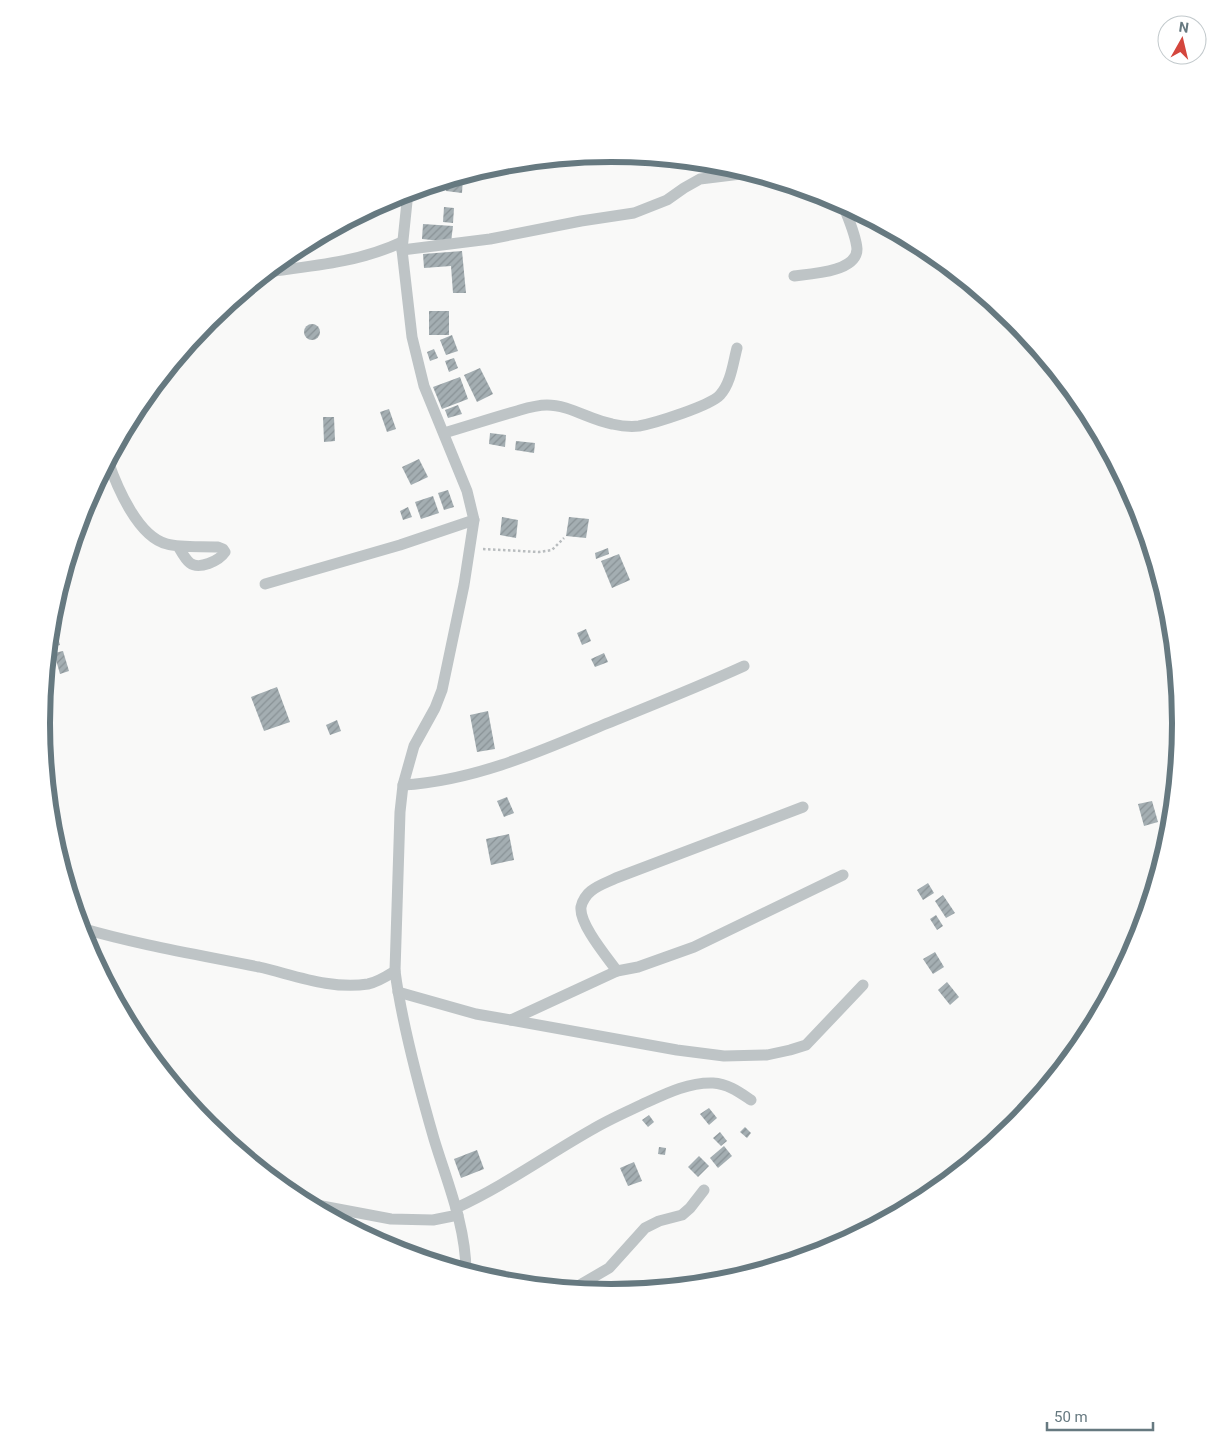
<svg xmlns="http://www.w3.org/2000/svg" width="1222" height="1447" viewBox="0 0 1222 1447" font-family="Roboto,sans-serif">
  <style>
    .building { fill: url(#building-hatch) }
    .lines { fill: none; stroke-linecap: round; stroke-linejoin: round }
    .path { stroke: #b9bdbf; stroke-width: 2.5; stroke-dasharray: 2.5 2.5; stroke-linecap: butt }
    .street { stroke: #bec4c6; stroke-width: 11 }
    .rim { fill: none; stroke: #667980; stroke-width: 6 }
  </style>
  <defs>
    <pattern id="building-hatch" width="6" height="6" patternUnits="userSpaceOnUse" patternTransform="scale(1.25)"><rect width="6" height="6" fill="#a4aeb2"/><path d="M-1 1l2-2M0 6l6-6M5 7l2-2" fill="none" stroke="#899296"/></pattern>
  </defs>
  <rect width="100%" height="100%" fill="#f9f9f8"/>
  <g class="building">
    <polygon points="463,176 462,193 446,191 447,181"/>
    <polygon points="444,207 454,208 453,223 443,222"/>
    <polygon points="423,224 453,226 451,242 422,239"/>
    <polygon points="462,251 466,293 453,293 451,266 424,268 423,254"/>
    <rect x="429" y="311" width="20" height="24"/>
    <circle cx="312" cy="332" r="8"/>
    <polygon points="452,335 458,351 446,355 440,340"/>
    <polygon points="434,349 438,358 430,361 427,352"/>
    <polygon points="454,358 458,368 449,372 445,361"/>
    <polygon points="480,368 493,394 477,402 464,375"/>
    <polygon points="460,377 468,399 442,409 433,387"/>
    <polygon points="458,405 462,414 448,418 445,410"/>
    <polygon points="389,409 396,429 387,432 380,412"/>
    <polygon points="323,417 334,417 335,441 324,442"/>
    <polygon points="490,433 506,435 505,447 489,444"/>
    <polygon points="516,441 535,443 534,453 515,450"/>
    <polygon points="419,459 428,477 411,485 402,467"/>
    <polygon points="448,490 454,507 444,510 438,493"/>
    <polygon points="433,496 439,513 421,519 415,502"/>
    <polygon points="408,507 412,517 403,520 400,511"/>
    <polygon points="502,517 518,520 516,538 500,535"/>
    <polygon points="569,517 589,519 586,538 566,536"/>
    <polygon points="608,548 609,554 596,559 595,553"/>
    <polygon points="619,554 630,580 612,588 601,561"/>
    <polygon points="586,629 591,641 582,645 577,633"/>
    <polygon points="57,634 60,645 49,648 50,636"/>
    <polygon points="63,651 69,671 60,674 54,653"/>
    <polygon points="604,653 608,662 595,667 591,659"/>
    <polygon points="277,687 290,722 264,731 251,697"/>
    <polygon points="488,711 495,749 477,752 470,715"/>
    <polygon points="337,720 341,731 330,735 326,725"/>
    <polygon points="507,797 514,813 504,817 497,801"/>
    <polygon points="1152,801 1158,822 1144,826 1138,804"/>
    <polygon points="509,834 514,860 491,865 486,839"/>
    <polygon points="928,883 934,893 923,900 917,890"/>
    <polygon points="943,895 955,913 946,918 935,901"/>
    <polygon points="936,915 943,926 937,930 930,919"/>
    <polygon points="935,952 944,967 933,974 923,959"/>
    <polygon points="947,982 959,997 950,1005 938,990"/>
    <polygon points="709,1108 717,1118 709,1125 700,1114"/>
    <polygon points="649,1115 654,1122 648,1127 642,1120"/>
    <polygon points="745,1127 751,1133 747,1138 740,1132"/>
    <polygon points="720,1132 727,1141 721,1146 713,1138"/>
    <polygon points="724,1146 732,1156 718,1168 710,1158"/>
    <polygon points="659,1147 666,1148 665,1155 658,1154"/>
    <polygon points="477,1150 484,1169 461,1178 454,1159"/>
    <polygon points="699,1156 709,1166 698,1177 688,1167"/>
    <polygon points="634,1162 642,1181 628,1186 620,1168"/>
  </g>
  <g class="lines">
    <polyline class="path" points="483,549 539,552 552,550 564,538"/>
    <g class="street">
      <path d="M 408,192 L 402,250 L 412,337 L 424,386 L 467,491 L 474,520 L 464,585 L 442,690 L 435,708 L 414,746 L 403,785 L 400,812 L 395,971 C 402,1025 419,1087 434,1139 C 447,1182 466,1226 466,1272"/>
      <polyline points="402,250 490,239 581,221 634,213 667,200 684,188 700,179 749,173"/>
      <path d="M 267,272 C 313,266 360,262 402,242"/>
      <path d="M 794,276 C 810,274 857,272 857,249 C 856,235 848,218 843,205"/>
      <path d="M 444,433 C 468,426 492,418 517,411 C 527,408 536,405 547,405 C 569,405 590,420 612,424 C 621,426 630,427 639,426 C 655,423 710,406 720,395 C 731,383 733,363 737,348"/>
      <path d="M 108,461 C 117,487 138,537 167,544 C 181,548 202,546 218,547 L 223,549 L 225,552 C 219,561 199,570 190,563 C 185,559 181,551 178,546"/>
      <polyline points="265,584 400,545 474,520"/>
      <path d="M 403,785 C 473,781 539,752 603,725 C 650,706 698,687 744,666"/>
      <path d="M 81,928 C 139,945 200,955 259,967 C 294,975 331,990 368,984 C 378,982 387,976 395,971"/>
      <path d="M 617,971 C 607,957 579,924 581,907 C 582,901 587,894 591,891 C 598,885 608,882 616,878 L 803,807"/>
      <polyline points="398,992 476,1014 511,1020 617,971 638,967 694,947 843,875"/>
      <polyline points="511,1020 677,1050 724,1056 767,1055 790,1050 806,1045 863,985"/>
      <polyline points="306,1203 391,1219 433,1220 458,1215"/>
      <path d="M 456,1208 C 504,1186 547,1155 593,1129 C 608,1120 624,1113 641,1105 C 663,1095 688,1082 713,1083 C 728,1084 739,1092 751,1100"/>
      <polyline points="573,1289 609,1268 645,1228 659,1221 682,1215 690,1208 704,1190"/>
    </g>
  </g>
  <path d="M0 0H1222V1447H0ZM50 723a561 561 0 1 1 1122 0a561 561 0 1 1-1122 0Z" fill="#fff" fill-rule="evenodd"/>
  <path class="rim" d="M50 723a561 561 0 1 1 1122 0a561 561 0 1 1-1122 0Z"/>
  <g transform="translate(1182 40) rotate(8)"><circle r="24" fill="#ffffff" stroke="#c2c9cc"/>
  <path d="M0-4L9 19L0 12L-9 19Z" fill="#d4463d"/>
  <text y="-8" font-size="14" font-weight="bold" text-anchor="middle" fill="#667980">N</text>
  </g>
  <path d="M1047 1422v8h106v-8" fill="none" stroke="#667980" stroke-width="2.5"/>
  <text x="1054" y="1422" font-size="15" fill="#667980" stroke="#ffffff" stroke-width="4" paint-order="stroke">50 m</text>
</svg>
